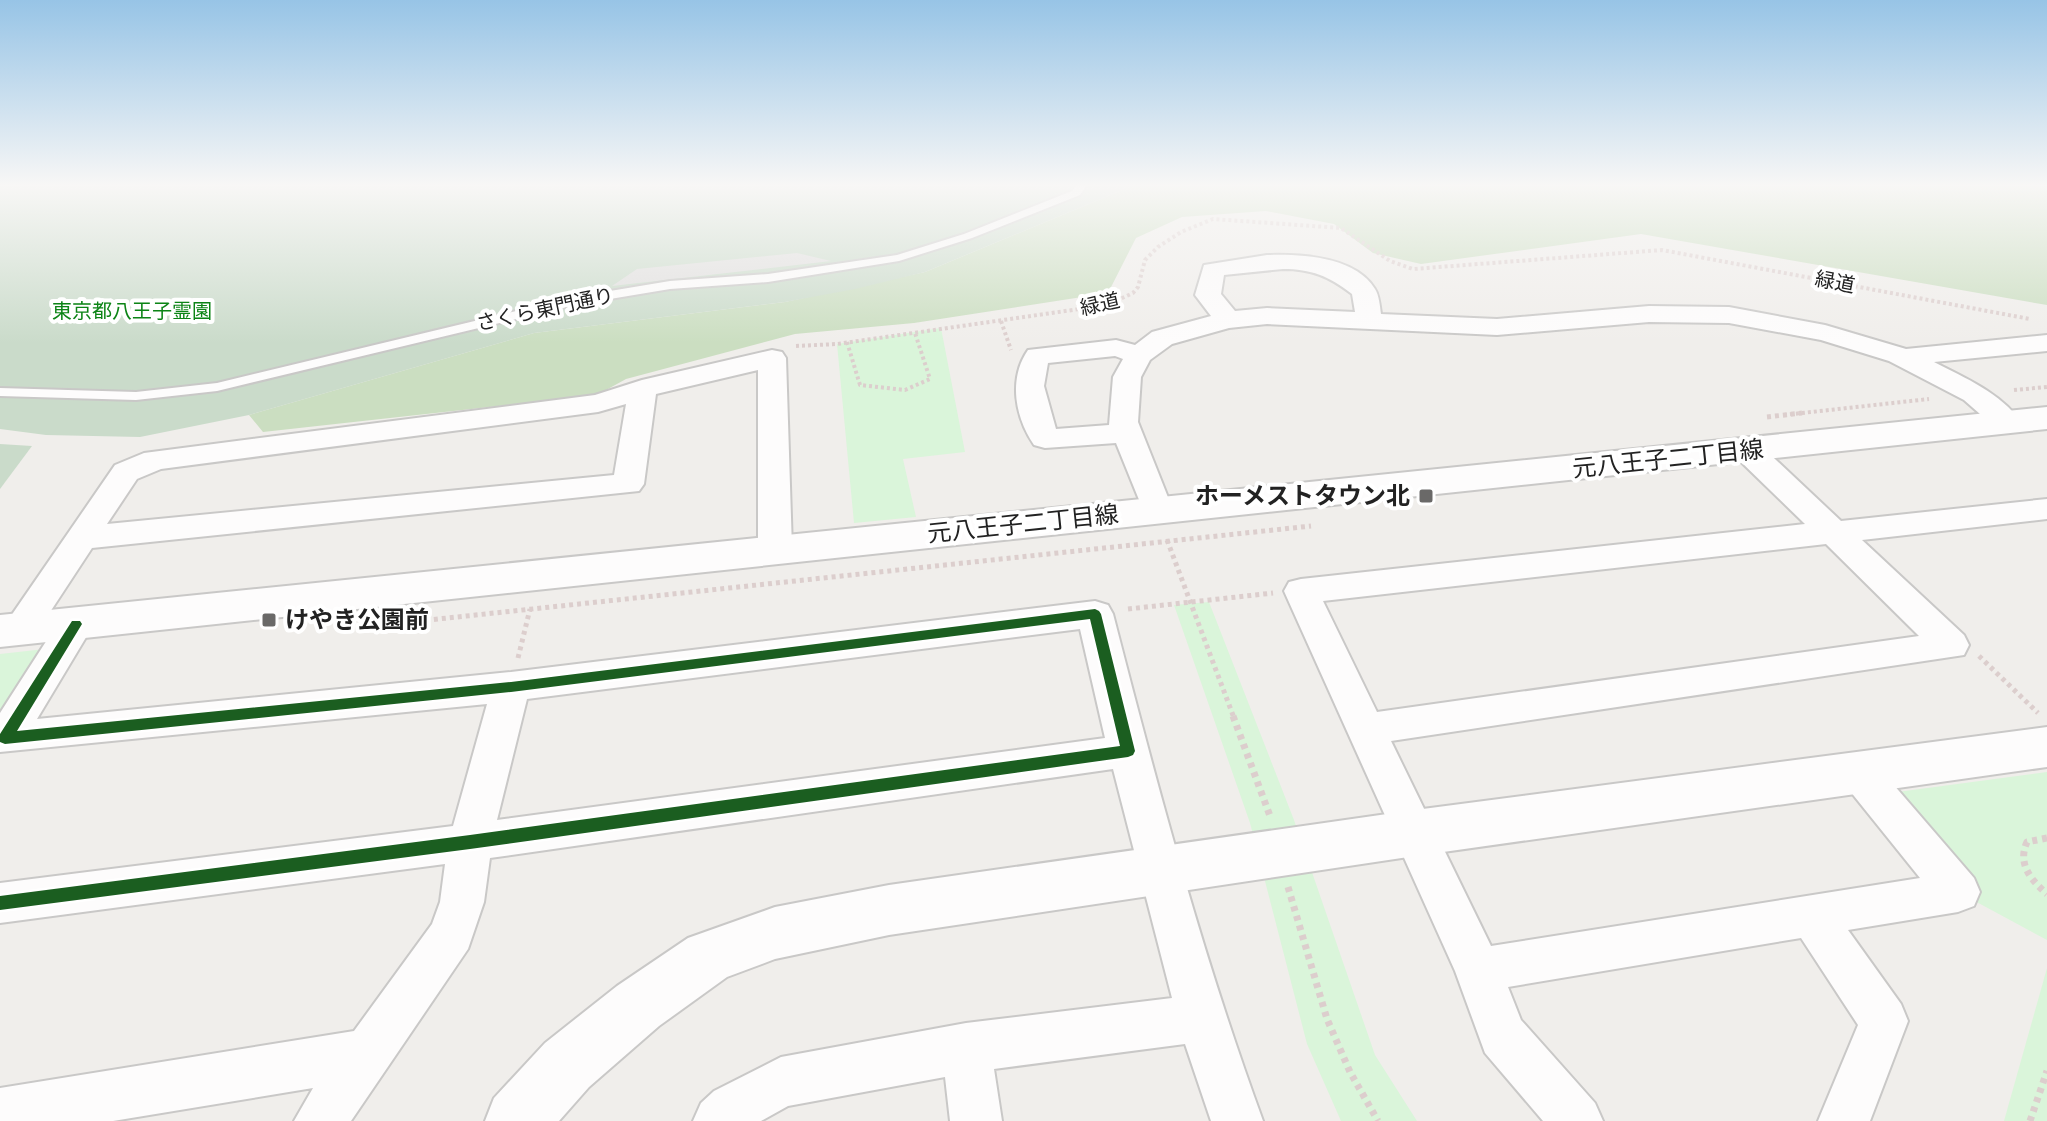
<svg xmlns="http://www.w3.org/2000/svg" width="2047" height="1121" viewBox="0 0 2047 1121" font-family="'Open Sans','Noto Sans JP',sans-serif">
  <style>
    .forest { fill: #cbdec1 }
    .cemetery { fill: #cadbca }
    .park { fill: #daf5da }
    .parking { fill: #e0dfde }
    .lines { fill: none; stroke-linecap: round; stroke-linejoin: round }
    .service-casing { stroke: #c9c8c7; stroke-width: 4 }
    .minor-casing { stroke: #c9c8c7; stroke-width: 4 }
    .tertiary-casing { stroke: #c9c8c7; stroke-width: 4 }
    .path-far2 { stroke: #dccecd; stroke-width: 4; stroke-dasharray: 3 3; stroke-linecap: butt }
    .path-far1 { stroke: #dccecd; stroke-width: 5; stroke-dasharray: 4 4; stroke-linecap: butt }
    .path { stroke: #dccecd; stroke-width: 7; stroke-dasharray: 5 5; stroke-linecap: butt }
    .service { fill: #fdfcfc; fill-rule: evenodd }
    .minor { fill: #fdfcfc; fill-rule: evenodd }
    .tertiary { fill: #fdfcfc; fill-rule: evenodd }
    .cycleway-casing { stroke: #fff; stroke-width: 5 }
    .cycleway { fill: #1b5e20; fill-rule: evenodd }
    .poi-dot { fill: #6a6968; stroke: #fff; stroke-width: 3 }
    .labels { text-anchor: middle; stroke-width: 8; stroke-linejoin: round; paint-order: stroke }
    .far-street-label { font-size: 20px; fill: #222; stroke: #fff }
    .far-park-label { font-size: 20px; fill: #0c8416; stroke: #fff }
    .street-label { font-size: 24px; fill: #222; stroke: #fff }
    .poi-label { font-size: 24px; font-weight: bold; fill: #222; stroke: #fff; text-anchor: end }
  </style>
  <rect width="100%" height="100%" fill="#f0eeeb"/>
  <polygon class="forest" points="1132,186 2047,186 2047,305 1641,234 1421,264 1373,253 1334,224 1266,211 1182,217 1136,238 1108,293 914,323 795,334 626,379 597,395 263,432 249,415 534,333 785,302 925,272"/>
  <g class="cemetery">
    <polygon points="0,186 1132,186 925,272 855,289 785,302 534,333 249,415 140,437 46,435 0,429"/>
    <polygon points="0,444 32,446 0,489"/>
  </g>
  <g class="park">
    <polygon points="941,328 965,452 903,459 916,517 854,523 837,344"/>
    <polygon points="1209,602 1294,820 1375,1055 1417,1121 1341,1121 1307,1044 1250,823 1174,605"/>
    <polygon points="63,647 0,741 0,654"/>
    <polygon points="2047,772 2047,940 1958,892 1875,795"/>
    <polygon points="2047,968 2047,1121 2004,1121"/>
  </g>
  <polygon class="parking" points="797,253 831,261 612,286 637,269"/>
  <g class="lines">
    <defs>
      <polygon id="service" points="1076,186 1086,186 1080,195 972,238 899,261 768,282 670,289 574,305 217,391 136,400 0,396 0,388 136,392 217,383 574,297 670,281 768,274 897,255 964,234 1072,191"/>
      <g id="minor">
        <path d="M 1267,255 C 1300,254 1355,256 1375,289 C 1379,295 1380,306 1381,314 L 1497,319 L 1649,306 L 1729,307 L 1825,325 L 1906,349 L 2047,335 L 2047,351 L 1934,362 C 1965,378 2001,393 2021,422 L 2016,428 L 2006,431 L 1996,428 L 1964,400 L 1889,361 L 1821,340 L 1729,323 L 1649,322 L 1497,335 L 1267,324 L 1229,328 L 1172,344 L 1150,360 L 1141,377 L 1138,422 L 1173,510 L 1168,517 L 1157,521 L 1146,517 L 1116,443 L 1045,448 L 1034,445 C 1015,417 1008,379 1028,350 L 1116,340 L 1135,345 L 1152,332 L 1211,316 L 1195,295 L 1204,265 ZM 1283,269 C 1311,269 1329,276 1352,294 L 1355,312 L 1267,308 L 1235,311 L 1221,294 L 1224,275 ZM 1115,356 L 1123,359 L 1113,377 L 1109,425 L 1056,429 L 1044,386 L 1048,363 Z"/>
        <path d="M 772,350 L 782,352 L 786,358 L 792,549 L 787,557 L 775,560 L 763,557 L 758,549 L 758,370 L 656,394 L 644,484 L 639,491 L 92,548 L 33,638 L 20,642 L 7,638 L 2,629 L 115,465 L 144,453 L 595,395 L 642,380 ZM 626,404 L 614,475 L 107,524 L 137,479 L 161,469 L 598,412 Z"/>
        <path d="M 1748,442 L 1759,444 L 1841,521 L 2047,499 L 2047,519 L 1862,540 L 1964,635 L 1969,645 L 1964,655 L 1391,741 L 1491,946 L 1920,878 L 1846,786 L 1840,774 L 1846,762 L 1860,757 L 1874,762 L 1974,878 L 1980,892 L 1974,906 L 1958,912 L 1848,930 L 1901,1004 L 1908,1021 L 1870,1121 L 1818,1121 L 1858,1025 L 1801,938 L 1508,987 L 1521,1020 L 1595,1103 L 1603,1121 L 1543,1121 L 1485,1053 L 1455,971 L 1284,591 L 1289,582 L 1301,579 L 1805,524 L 1737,458 L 1733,451 L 1737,444 ZM 1826,544 L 1919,636 L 1377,712 L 1323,601 Z"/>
        <path d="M 1095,601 L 1108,605 L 1113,614 C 1157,785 1202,955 1263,1121 L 1211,1121 L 1185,1044 L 994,1069 L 1002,1121 L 950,1121 L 945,1077 L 788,1106 L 761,1121 L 693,1121 L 701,1103 L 714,1091 L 781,1057 L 966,1023 L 1172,998 L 1113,769 L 490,858 L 484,902 L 468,949 L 351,1121 L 294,1121 L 313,1088 L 113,1121 L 0,1121 L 0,1088 L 354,1031 L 432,924 L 440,902 L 445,864 L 0,923 L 0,883 L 453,826 L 487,704 L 0,752 L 0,713 L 63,615 L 76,611 L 89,615 L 94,624 L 37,719 L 511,672 ZM 1080,629 L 1105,738 L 497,820 L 527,699 Z"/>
      </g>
      <g id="tertiary">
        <polygon points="2047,407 2047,429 0,647 0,615"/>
        <polygon points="2047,727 2047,767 1415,856 889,935 775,959 727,977 659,1026 589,1087 559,1121 485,1121 494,1098 545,1043 617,986 688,938 775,907 889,885 1415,810"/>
      </g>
    </defs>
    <use href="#service" class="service-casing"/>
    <use href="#minor" class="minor-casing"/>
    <use href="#tertiary" class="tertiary-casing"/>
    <g class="path-far2">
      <polyline points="1001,321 1011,350"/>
      <polyline points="847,342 860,385 905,390 930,379 915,333"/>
      <polyline points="796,346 837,344 1107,305 1133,293 1138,287 1145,260 1158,247 1181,232 1213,219 1341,228 1390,261 1413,269 1662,250 2030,319"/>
      <polyline points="2014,390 2047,387"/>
      <polyline points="1784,415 1929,399"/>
    </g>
    <g class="path-far1">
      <polyline points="1767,417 1802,413"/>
      <polyline points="1167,540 1234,718"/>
      <polyline points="1128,609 1273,593"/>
      <polyline points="410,622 1311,526"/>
      <polyline points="1979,656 2038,713"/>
      <polyline points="518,658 530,609"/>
    </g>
    <g class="path">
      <polyline points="1233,716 1270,816"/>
      <path d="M 2047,838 L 2027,842 C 2017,864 2031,880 2047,894"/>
      <polyline points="1288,887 1327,1019 1350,1072 1378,1121"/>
      <polyline points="2030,1121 2047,1071"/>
    </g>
    <use href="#service" class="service"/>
    <use href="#minor" class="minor"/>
    <use href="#tertiary" class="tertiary"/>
    <defs>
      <polygon id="cycleway" points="1095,609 1099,611 1101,614 1135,751 1133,755 1128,757 470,849 0,910 0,896 470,835 1120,746 1090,619 511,692 5,744 0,742 0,734 72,621 80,621 82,624 17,731 511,682"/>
    </defs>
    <use href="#cycleway" class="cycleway-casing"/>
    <use href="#cycleway" class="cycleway"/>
  </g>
  <linearGradient id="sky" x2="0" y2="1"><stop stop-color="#97c4e6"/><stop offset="0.54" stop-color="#f8f7f6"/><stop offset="1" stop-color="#f8f7f6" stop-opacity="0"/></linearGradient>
  <rect width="2047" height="343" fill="url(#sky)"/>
  <g class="poi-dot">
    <rect x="1418" y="488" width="16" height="16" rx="4"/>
    <rect x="261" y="612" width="16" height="16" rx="4"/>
  </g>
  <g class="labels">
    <g class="far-street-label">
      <text transform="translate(1835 282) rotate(11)" y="7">緑道</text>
      <text transform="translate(1100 304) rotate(-13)" y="7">緑道</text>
      <text transform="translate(545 309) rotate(-12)" y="7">さくら東門通り</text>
    </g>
    <g class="far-park-label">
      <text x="132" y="318">東京都八王子霊園</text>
    </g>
    <g class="street-label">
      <text transform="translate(1668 459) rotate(-6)" y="8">元八王子二丁目線</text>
      <text transform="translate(1023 524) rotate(-6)" y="8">元八王子二丁目線</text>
    </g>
    <g class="poi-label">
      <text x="1410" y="504">ホーメストタウン北</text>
      <text x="285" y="628" text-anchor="start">けやき公園前</text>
    </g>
  </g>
</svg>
